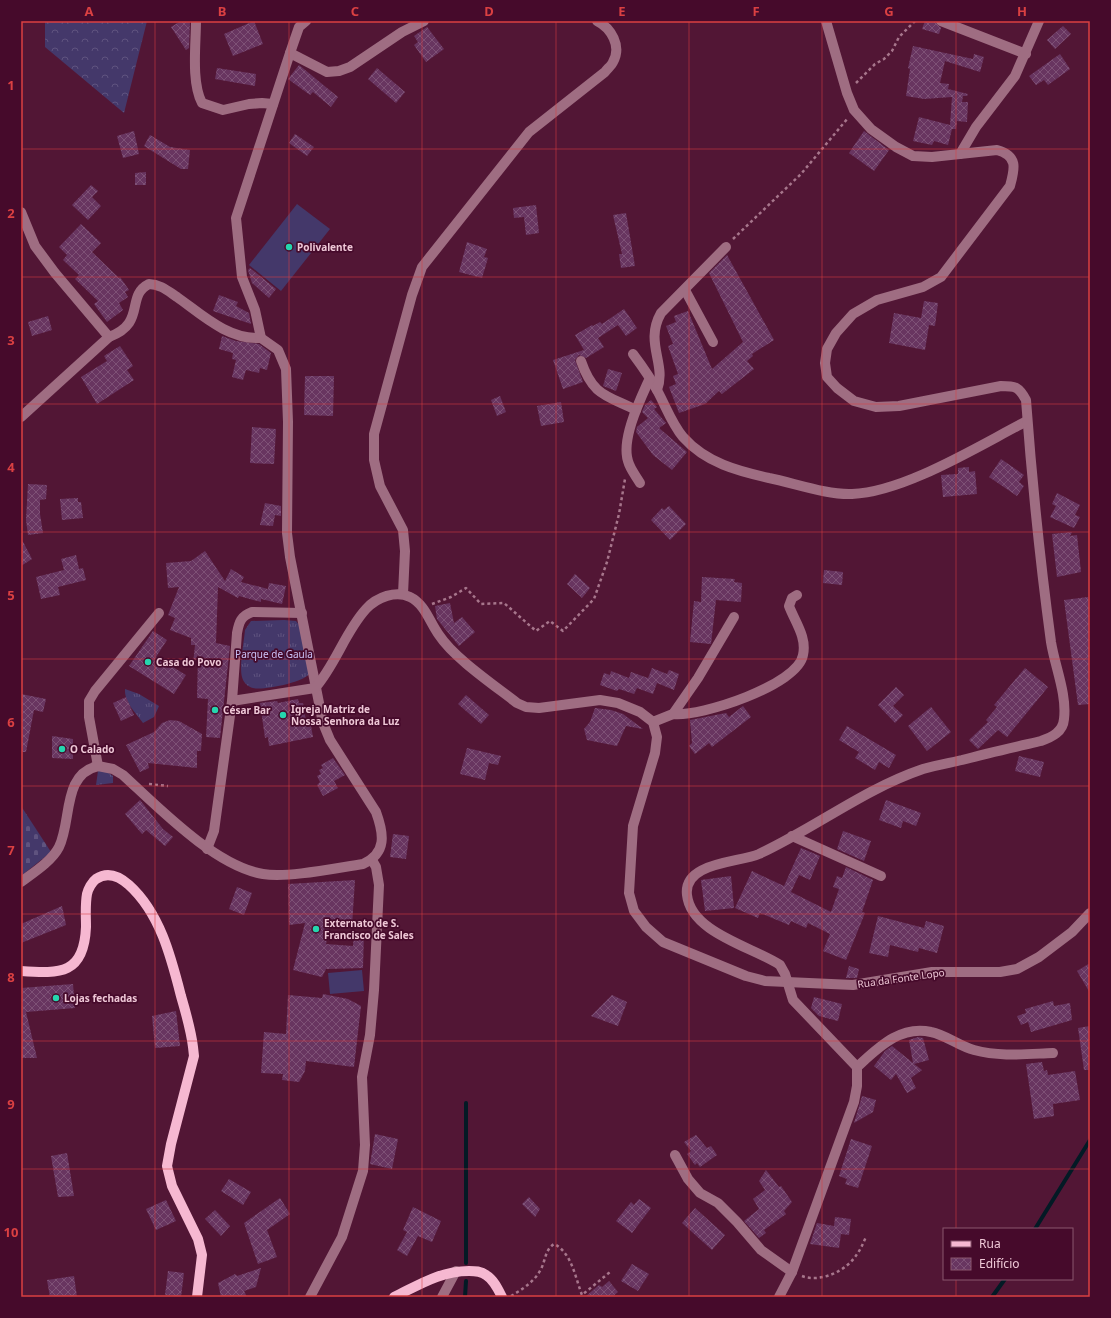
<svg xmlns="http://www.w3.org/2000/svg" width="1111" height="1318" viewBox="0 0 1111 1318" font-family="'Noto Sans',sans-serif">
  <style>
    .grass { fill: url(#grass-tufts) }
    .forest { fill: url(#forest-crowns) }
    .cemetery { fill: url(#cemetery-stones) }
    .pitch { fill: #44386a }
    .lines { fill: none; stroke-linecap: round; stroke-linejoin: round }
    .stream { stroke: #031a25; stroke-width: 4 }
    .building { fill: url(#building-cross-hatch) }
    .path { stroke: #a7768c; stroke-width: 2.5; stroke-dasharray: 3 3; stroke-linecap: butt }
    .minor { stroke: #9f6d82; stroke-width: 10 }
    .major { stroke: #f6b8d1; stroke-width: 10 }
    .grid { fill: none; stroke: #da4042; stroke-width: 1; stroke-opacity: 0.55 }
    .poi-dot { fill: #25d5ae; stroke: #460a2b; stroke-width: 1.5 }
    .labels { text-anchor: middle; stroke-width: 3.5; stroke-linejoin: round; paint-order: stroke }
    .poi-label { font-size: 10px; font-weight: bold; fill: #eec7d6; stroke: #460a2b; text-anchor: start }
    .park-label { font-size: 10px; fill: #cac1f6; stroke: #460a2b }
    .street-label { font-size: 10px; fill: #eec7d6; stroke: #460a2b }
    .neatline { fill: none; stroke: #da4042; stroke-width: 1.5 }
    .grid-label { font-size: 13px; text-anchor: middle; font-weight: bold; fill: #da4042 }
  </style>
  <defs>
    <pattern id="grass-tufts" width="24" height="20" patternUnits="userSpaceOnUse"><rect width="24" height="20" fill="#44386a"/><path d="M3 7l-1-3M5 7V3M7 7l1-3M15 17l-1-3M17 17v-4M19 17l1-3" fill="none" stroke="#5f537f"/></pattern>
    <pattern id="forest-crowns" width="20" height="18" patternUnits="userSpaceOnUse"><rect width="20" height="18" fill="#44386a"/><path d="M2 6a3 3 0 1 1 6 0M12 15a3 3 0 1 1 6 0" fill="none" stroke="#5f537f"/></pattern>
    <pattern id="cemetery-stones" width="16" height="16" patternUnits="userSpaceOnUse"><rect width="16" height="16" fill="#44386a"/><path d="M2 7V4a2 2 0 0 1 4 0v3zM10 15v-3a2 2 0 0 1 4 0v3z" fill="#5f537f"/></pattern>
    <pattern id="building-cross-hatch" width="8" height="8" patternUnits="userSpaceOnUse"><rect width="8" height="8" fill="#683560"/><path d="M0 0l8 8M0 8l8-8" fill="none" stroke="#7e5176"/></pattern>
  </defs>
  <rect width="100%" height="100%" fill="#521635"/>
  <g class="grass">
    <path d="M 284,620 L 296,621 L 300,626 L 309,674 C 304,682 262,691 253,688 C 248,687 243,682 242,677 C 239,666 244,642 245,630 L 251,621 Z"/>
    <path d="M 125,689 L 139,694 L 159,706 L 154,717 L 143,723 C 136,713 124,702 125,689 Z"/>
    <polygon points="98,771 106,771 113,776 113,783 96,785"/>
  </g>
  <polygon class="forest" points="45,21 147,21 124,113 45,47"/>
  <polygon class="cemetery" points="21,806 51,852 21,876"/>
  <g class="pitch">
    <polygon points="297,204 330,229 281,291 249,265"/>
    <polygon points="362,970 364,991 330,994 328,973"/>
  </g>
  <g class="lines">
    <g class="stream">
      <polyline points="466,1103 466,1263"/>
      <polyline points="1035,1229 1090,1140"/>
      <polyline points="465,1297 466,1281"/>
      <polyline points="992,1297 1005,1279"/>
    </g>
  </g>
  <g class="building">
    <polygon points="181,21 190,21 189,48 186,50 171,27"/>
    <polygon points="254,21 263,44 233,56 224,34"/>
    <polygon points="925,21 935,22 941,28 939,34 922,29"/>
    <polygon points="1063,26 1071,34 1055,49 1047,40"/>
    <polygon points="427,27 444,49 426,62 414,45 418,42 414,36"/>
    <polygon points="913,46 973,59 974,54 984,57 980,72 945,61 940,83 949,84 948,89 968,94 967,96 963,96 962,102 968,102 967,122 957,121 956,129 952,129 948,145 934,141 932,145 913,141 919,117 950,125 952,97 924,99 906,96 910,69 908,68"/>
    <polygon points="1060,54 1070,69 1048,85 1044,80 1036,85 1029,76"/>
    <polygon points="299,65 338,97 331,107 313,92 310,95 288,79"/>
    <polygon points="217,68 256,74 255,86 215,79"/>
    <polygon points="377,68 405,92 396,103 368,79"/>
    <polygon points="134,131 139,154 123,158 117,136"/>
    <polygon points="864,131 889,150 874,171 849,153"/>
    <polygon points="295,134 314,147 307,156 289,143"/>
    <polygon points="150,135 170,147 190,150 188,169 181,169 144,146"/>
    <polygon points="146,172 146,185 135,185 135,173"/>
    <polygon points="91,185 98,191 92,197 101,206 88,220 72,205"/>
    <polygon points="536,205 539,233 526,235 524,217 514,218 513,208"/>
    <polygon points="626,213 635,266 621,268 619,254 622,254 613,215"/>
    <polygon points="81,224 101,243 92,252 119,278 120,277 129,290 125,292 128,297 119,303 123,310 107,322 94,304 98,301 75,279 79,275 63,260 67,255 59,247"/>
    <polygon points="467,242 487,249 484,257 488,258 482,278 459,272"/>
    <polygon points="727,255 774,340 752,354 753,356 747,361 754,369 722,394 719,391 705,404 679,413 669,387 676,384 673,376 678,374 668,346 673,344 666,326 676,322 674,316 688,311 712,369 743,342 709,273"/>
    <polygon points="250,268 276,289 269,298 252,283 248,270"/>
    <polygon points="219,295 238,302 236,306 249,313 251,324 213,311"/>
    <polygon points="924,301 938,303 935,326 929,325 925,350 889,343 894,313 921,318"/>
    <polygon points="624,309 637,328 626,336 618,325 598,338 604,347 586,358 579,355 575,360 583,382 563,389 553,360 584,350 575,335 592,325 593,326 600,322 602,324"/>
    <polygon points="48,316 52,330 32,336 28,322"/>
    <polygon points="222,336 236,341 259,344 271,353 267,370 260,368 259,373 246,370 243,380 232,377 236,360 232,359 233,353 219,349"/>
    <polygon points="120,346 133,366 127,370 134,380 97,404 81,377 107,361 104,356"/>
    <polygon points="608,369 622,373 616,391 603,386"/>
    <polygon points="305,376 334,376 333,416 304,415"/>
    <polygon points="500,396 506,412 497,416 491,400"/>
    <polygon points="651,400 657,407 654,409 666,423 659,428 687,452 672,470 653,455 636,432 637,427 648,418 642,412 645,405"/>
    <polygon points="561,402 564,422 541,426 537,406"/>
    <polygon points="252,427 276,429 274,464 250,463"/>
    <polygon points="1001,459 1024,475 1019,482 1024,486 1017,496 989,477"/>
    <polygon points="969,467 969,472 975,471 977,494 943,497 941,475 958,474 958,468"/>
    <polygon points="28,484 47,485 46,499 40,500 40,514 43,533 28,535 26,520"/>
    <polygon points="1057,493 1080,505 1075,515 1080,517 1074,528 1050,517 1056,506 1052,504"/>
    <polygon points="78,498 78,502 81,502 83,518 62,520 60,499"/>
    <polygon points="265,503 281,506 281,516 275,515 273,526 260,525"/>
    <polygon points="669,506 686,524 670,540 651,520 662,508 664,510"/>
    <polygon points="1072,532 1070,536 1077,535 1081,572 1057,577 1052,534"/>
    <polygon points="21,538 32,559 21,566"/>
    <polygon points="205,551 225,581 231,569 244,577 241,582 268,589 269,583 286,586 282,604 261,599 261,602 239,596 238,598 218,587 216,643 230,646 220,738 206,737 208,699 197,698 198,655 193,664 195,645 191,645 191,638 170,630 175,618 168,615 179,587 168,588 166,563 191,561"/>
    <polygon points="76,555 79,569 83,568 86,580 58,587 60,595 41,599 36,577 64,570 61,559"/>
    <polygon points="824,570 843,572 842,585 823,583"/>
    <polygon points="575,574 590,588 582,598 567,584"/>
    <polygon points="702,577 735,579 734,582 742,583 741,602 716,600 711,644 690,642 694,601 701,602"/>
    <polygon points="1088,597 1090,612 1090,704 1078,705 1064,600"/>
    <polygon points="450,603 454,623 462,617 475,632 459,646 437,619 435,606"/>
    <polygon points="153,631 167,640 156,657 186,675 174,694 129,666"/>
    <polygon points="652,668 667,674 669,670 679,674 674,690 657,683 653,694 637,688 634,694 619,689 617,691 600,685 604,673 610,675 611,671 629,678 631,672 648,678"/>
    <polygon points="1025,668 1048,687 1007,737 998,730 978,749 969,740 988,722 986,720 997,707 994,705"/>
    <polygon points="896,687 904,695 893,706 903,715 895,723 878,705"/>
    <polygon points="21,694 46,699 43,712 34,710 26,752 21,752"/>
    <polygon points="466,695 489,715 481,724 458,704"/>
    <polygon points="126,697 134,715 121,721 113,703"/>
    <polygon points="298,699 299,703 303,703 307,727 311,726 313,737 269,746 268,737 265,738 260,703 277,701 278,703"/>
    <polygon points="743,706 751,717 712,747 709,743 695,754 689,746 692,743 690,720 726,713 729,717"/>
    <polygon points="931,707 951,732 927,751 908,726"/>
    <polygon points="595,708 611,710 623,714 643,729 626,726 617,746 587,740 584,729 590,722"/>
    <polygon points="170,720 179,721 202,734 201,751 197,751 197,768 148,763 149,768 140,772 126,745 154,732 162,723"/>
    <polygon points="847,726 896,755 889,768 879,762 875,770 855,758 859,752 839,740"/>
    <polygon points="52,736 73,739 73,759 52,758"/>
    <polygon points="467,748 501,756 498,765 489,763 485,780 460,774"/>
    <polygon points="1019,756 1044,762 1040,777 1015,771"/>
    <polygon points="333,758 345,775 334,781 338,788 323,796 317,785 320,782 317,776 321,774 319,770 323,768 321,765"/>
    <polygon points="140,800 163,829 173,837 165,846 146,830 142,834 125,814"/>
    <polygon points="886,800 921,813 916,826 903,821 901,828 879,820"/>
    <polygon points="843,831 871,841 864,861 837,849"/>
    <polygon points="393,834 409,836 406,859 390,857"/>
    <polygon points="801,848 820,856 810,880 799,875 791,892 831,912 839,889 833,887 837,876 842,878 846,867 873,880 862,912 865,913 846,960 823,951 830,934 808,923 806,928 791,921 789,925 760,913 758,918 735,908 752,871 784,886"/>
    <polygon points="731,876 734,908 705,911 701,880"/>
    <polygon points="355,880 352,926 330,925 326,944 353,946 354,933 364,932 363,968 326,969 322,977 293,970 305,923 289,925 288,884"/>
    <polygon points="237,887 252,893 244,915 229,909"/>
    <polygon points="62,906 66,925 21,943 21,924"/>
    <polygon points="878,916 924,928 926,921 944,926 937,953 919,948 918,952 890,945 888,957 869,953"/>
    <polygon points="1090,963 1090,993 1077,971"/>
    <polygon points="849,966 859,969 857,978 846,978"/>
    <polygon points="73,984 75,1008 26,1012 37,1058 21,1058 21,988"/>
    <polygon points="323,994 348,999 361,1006 354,1067 306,1061 305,1071 299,1082 282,1080 283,1074 261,1073 264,1032 286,1034 288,995 322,998"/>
    <polygon points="612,995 627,1002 618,1026 591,1016"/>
    <polygon points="814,997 842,1004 838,1021 819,1016 811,1008"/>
    <polygon points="1053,1001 1054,1006 1070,1003 1072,1020 1031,1032 1028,1022 1021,1025 1017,1016 1026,1013 1025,1009"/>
    <polygon points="176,1011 180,1046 155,1048 152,1016"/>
    <polygon points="1090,1026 1090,1070 1084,1070 1078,1028"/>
    <polygon points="918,1037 923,1038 929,1060 914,1064 922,1070 911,1078 916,1088 907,1093 896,1074 891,1080 874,1066 885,1051 892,1046 913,1063 909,1040"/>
    <polygon points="1042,1062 1044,1071 1047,1070 1048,1075 1075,1071 1080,1100 1053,1104 1054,1116 1034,1119 1026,1064"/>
    <polygon points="862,1096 876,1100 873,1112 854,1123"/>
    <polygon points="375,1134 398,1139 392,1169 370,1164"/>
    <polygon points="696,1135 707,1148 711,1146 717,1155 700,1167 697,1163 695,1165 687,1154 691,1151 684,1142"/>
    <polygon points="851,1139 872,1146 858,1188 845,1184 847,1179 839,1176"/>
    <polygon points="67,1153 74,1196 58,1197 51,1156"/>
    <polygon points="766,1170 779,1187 781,1186 792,1202 784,1211 786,1214 764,1230 766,1233 759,1238 744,1221 759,1209 753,1199 765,1190 759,1181"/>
    <polygon points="229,1179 251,1192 243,1205 221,1191"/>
    <polygon points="529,1197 540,1209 535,1217 522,1204"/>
    <polygon points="280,1198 290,1214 267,1230 277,1257 258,1264 244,1223"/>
    <polygon points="639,1199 651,1208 632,1233 616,1221 631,1202 634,1205"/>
    <polygon points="166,1200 176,1221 156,1230 146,1209"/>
    <polygon points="413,1207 441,1221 432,1242 418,1236 407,1256 397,1250 407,1232 403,1230"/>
    <polygon points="695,1208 725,1235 712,1250 682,1223"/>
    <polygon points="215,1210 230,1226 221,1236 205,1219"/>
    <polygon points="835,1217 851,1219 849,1235 841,1234 839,1248 810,1244 817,1223 834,1226"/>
    <polygon points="632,1264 649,1274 638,1291 621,1281"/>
    <polygon points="261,1268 256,1287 244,1291 247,1297 221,1297 218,1283 235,1274 237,1276"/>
    <polygon points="168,1271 184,1273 181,1297 165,1295"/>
    <polygon points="74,1276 77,1297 50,1297 47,1280"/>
    <polygon points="609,1281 618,1292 612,1297 585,1297 599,1285 602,1287"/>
  </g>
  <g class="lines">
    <g class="path">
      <polyline points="856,83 875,64 884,59 892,51 899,37 915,21"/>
      <polyline points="733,239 801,174 848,118"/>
      <polyline points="432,604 451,597 466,588 481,604 504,603 536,631 550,621 563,631 594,599 607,562 619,514 625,479"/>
      <polyline points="149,784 168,786"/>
      <path d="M 802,1276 C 820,1283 847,1271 857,1254 C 861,1249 863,1243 866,1237"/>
      <path d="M 511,1296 C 523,1289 535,1281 541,1269 C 546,1259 545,1250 554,1244 C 572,1253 575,1277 582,1295 L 610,1272"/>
    </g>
    <g class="minor">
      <path d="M 196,21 C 196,44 191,82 202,103 L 223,110 L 249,104 L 262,103 L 273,104"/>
      <polyline points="941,21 1026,54"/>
      <polyline points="290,53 327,72 339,71 350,67 402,32 424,21"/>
      <polyline points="960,154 976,127 1015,76 1039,21"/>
      <polyline points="21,212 35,246 55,273 109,337"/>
      <polyline points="685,290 713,342"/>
      <path d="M 633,354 C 642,366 651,379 658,392 C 666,407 672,424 683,437 C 706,463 738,471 769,478 C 794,483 827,495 852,494 C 905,492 980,445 1027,421"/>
      <path d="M 581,361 C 593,396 606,395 636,410"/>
      <path d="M 657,390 C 667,364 644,343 661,313 L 726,247"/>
      <path d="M 21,417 L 109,337 C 147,323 125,296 149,284 C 160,284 168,291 177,297 C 201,314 228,340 261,338"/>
      <path d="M 640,483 C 636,476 630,469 628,461 C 621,439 640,400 649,380"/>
      <path d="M 403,594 L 405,551 L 403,530 L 380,486 L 374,460 L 374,434 L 412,295 L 422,267 L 529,132 L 605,72 C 607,69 612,65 613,62 C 622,46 611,28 597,21"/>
      <path d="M 159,613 L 95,691 L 89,701 L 89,717 L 98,766 L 113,769 L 123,775 C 159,808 215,866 263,874 C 289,878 336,868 363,864 C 387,853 384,834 376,812 L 330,740 L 323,723 L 290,557 L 287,533 L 288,422 L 286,369 L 278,350 L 261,338 L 255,310 L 242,277 L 236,218 L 290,53 L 299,27 L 306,21"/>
      <path d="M 232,701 L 315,688 C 336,664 345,632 366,609 C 377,597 396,590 410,597 C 425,604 430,623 439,635 C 454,658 494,685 517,703 L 526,707 L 539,708 L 600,700 L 618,703 L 640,712 L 653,722 L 657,737 L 655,753 L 633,826 L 629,893 L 634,911 L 646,927 L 663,942 L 746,976 L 765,981 L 853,985 L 932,972 L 1000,972 L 1017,969 L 1039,957 L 1072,932 L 1090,913"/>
      <path d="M 673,714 C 701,717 798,685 803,655 C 807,637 795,622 789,606 L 792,598 L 797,595"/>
      <polyline points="653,722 673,714 698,678 734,617"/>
      <polyline points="792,836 881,876"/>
      <path d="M 207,849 L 214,831 L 232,701 L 237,633 C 239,622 241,616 252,612 L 302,613"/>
      <path d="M 21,882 C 33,873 52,861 59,847 C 72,821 62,774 98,766"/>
      <path d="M 857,1067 C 878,1048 900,1025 931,1032 C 946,1035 959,1046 974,1050 C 1000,1057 1026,1054 1053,1053"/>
      <polyline points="675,1155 688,1179 700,1193 718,1203 737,1222 761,1250 792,1272"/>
      <polyline points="310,1297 342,1237 363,1171 365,1145 362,1077 370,1035 374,990 379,885 376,867 372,860"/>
      <polyline points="442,1297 456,1271"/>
      <path d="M 779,1297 L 792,1272 L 854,1102 L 857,1086 L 857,1067 L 793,1000 L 785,974 L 780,965 C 753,947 691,933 687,895 C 683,862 738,863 759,854 C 815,828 864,789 923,769 C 936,765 949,763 962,760 C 988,753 1015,747 1041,741 C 1052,737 1063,732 1064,719 C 1067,694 1055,667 1051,642 C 1040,561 1032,481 1026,400 C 1019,387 1016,386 1001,386 L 899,406 L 876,407 L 854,401 L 837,388 L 827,377 L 825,363 L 827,349 L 836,333 L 853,314 L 877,300 L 923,287 L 941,277 L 1010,186 C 1015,168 1018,156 997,150 L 932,157 L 913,156 L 896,147 L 871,129 L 854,110 L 847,93 L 826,21"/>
    </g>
    <g class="major">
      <path d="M 21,971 C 61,974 84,974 86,927 C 86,916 85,905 87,894 C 88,889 92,882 96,879 C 108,871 120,877 129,885 C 160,913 171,957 181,996 C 186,1013 191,1030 193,1047 L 194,1056 L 171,1144 L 167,1166 L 172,1186 L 198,1239 L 202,1255 L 197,1297"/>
      <path d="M 394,1297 C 419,1285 440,1271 469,1271 C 475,1271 481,1271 486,1275 C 494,1280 498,1289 502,1297"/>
    </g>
  </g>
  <path class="grid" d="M 155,21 L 155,1297M 289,21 L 289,1297M 422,21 L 422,1297M 556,21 L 556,1297M 689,21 L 689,1297M 822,21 L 822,1297M 956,21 L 956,1229M 21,149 L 1090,149M 21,277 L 1090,277M 21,404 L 1090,404M 21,532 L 1090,532M 21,659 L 1090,659M 21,786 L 1090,786M 21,914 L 1090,914M 21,1041 L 1090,1041M 21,1169 L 1090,1169M 956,1279 L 956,1297"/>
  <g class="poi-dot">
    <circle cx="289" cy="247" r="4"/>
    <circle cx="148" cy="662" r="4"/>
    <circle cx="215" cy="710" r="4"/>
    <circle cx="283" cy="715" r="4"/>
    <circle cx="62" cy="749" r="4"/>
    <circle cx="316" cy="929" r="4"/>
    <circle cx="56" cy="998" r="4"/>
  </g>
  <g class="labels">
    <g class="poi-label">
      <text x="297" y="251">Polivalente</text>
      <text x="156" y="666">Casa do Povo</text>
      <text x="291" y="713">Igreja Matriz de<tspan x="291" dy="12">Nossa Senhora da Luz</tspan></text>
      <text x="223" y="714">César Bar</text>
      <text x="70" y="753">O Calado</text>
      <text x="324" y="927">Externato de S.<tspan x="324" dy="12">Francisco de Sales</tspan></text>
      <text x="64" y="1002">Lojas fechadas</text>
    </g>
    <g class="park-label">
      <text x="274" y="658">Parque de Gaula</text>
    </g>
    <g class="street-label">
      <text transform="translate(901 978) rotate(-8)" y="4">Rua da Fonte Lopo</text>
    </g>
  </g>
  <rect width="1111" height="1318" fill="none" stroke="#460a2b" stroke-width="44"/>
  <rect x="943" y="1228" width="130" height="52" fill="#460a2b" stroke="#89566f"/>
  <rect x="951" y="1241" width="20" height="6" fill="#f6b8d1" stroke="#89566f"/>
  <text x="979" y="1248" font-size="12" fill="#eec7d6">Rua</text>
  <rect x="951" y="1258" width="20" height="12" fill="url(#building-cross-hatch)" stroke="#89566f"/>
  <text x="979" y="1268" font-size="12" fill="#eec7d6">Edifício</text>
  <rect x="22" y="22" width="1067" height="1274" class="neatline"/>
  <g class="grid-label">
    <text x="89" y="16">A</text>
    <text x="222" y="16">B</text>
    <text x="355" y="16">C</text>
    <text x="489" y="16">D</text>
    <text x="622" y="16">E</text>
    <text x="756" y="16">F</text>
    <text x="889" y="16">G</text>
    <text x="1022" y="16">H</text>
    <text x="11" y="90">1</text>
    <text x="11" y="218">2</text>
    <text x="11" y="345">3</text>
    <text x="11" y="472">4</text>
    <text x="11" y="600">5</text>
    <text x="11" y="727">6</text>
    <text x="11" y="855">7</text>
    <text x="11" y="982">8</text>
    <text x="11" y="1109">9</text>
    <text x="11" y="1237">10</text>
  </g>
</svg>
